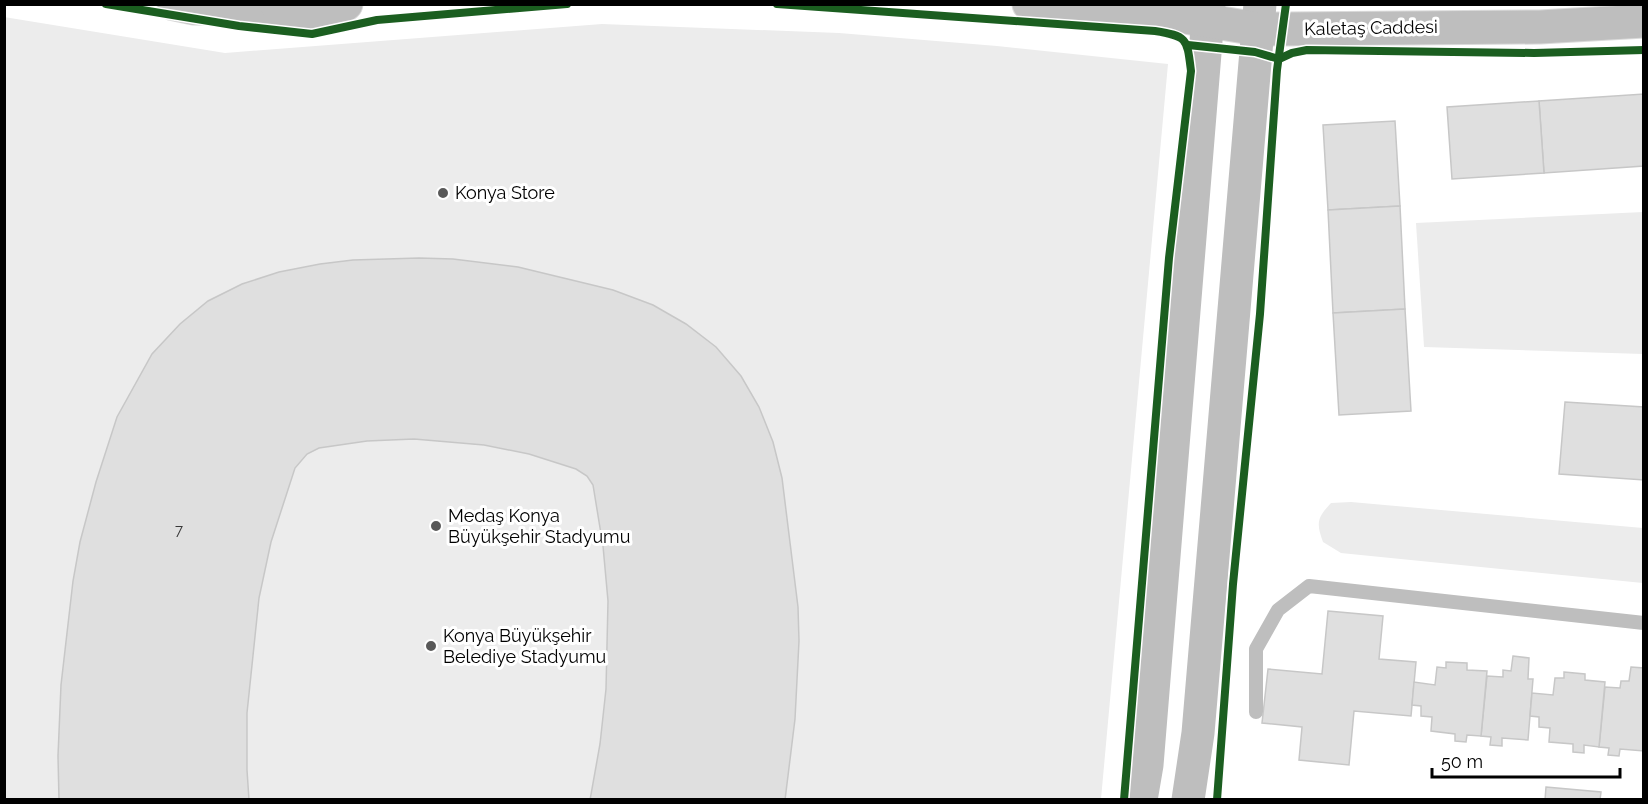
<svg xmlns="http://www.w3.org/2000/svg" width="1648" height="804" viewBox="0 0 1648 804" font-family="Raleway,sans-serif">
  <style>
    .green { fill: #ececec }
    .building { fill: #dfdfdf; stroke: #c7c7c7; stroke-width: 1.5 }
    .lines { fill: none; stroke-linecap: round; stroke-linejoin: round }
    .primary-casing { stroke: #dbdbdb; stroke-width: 35 }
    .service { stroke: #bebebe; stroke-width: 14 }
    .tertiary { stroke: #bebebe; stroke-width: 33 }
    .primary { stroke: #bebebe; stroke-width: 33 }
    .cycleway-casing { stroke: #fff; stroke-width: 11 }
    .cycleway { stroke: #1b5e20; stroke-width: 8 }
    .poi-dot { fill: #595959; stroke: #fff; stroke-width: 2 }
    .labels { text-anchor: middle; stroke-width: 6; stroke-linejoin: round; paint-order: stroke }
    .number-label { font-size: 15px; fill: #383838 }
    .street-label { font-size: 18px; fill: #000; stroke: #fff }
    .poi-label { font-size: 18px; fill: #000; stroke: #fff; text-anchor: start }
  </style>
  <rect width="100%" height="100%" fill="#fff"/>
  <g class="green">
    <polygon points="4,17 225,53 602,24 839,33 997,46 1168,64 1101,799 5,799"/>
    <polygon points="1643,212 1643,354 1424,347 1416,223"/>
    <path d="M 1351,502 L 1643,528 L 1643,583 L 1341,553 L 1323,542 C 1316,523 1317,518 1331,503 Z"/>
  </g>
  <g class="building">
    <polygon points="1644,94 1644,166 1544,173 1539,101"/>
    <polygon points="1539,101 1544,173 1452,179 1447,107"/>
    <polygon points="1395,121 1400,206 1328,210 1323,125"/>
    <polygon points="1400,206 1405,309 1333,313 1328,210"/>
    <polygon points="419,258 453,259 518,267 613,290 653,305 686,324 716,347 741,376 759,407 773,442 782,478 798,607 799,641 795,719 785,800 590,800 600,744 606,689 608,601 603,546 593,485 587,476 576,469 529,454 484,445 414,439 367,441 319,448 307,454 295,468 271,542 259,598 247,713 247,770 249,800 59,800 58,756 61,685 73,581 80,542 96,482 117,417 152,354 180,324 208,301 242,284 279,272 320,264 353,260"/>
    <polygon points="1405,309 1411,411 1339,415 1333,313"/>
    <polygon points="1565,402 1644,407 1644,480 1559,474"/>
    <polygon points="1328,611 1383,616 1379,659 1416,662 1411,716 1354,711 1349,765 1299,760 1302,727 1262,723 1268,669 1322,674"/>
    <polygon points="1513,656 1529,658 1528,679 1533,679 1528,740 1502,738 1502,746 1490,745 1491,737 1481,736 1487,676 1503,677 1503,670 1511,671"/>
    <polygon points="1446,662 1467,663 1467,670 1487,671 1481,736 1467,735 1466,742 1455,741 1455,734 1431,731 1432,717 1421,716 1421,706 1412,705 1414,682 1435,685 1437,667 1446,668"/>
    <polygon points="1631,667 1644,668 1644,751 1620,749 1619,756 1608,755 1609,748 1599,747 1605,687 1620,688 1621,681 1629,681"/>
    <polygon points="1564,672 1585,674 1585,680 1605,682 1599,747 1584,745 1584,753 1573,752 1573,744 1549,742 1550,728 1539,727 1539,717 1530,716 1532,693 1553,695 1555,678 1564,678"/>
    <polygon points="1546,787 1601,792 1600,800 1545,800"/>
  </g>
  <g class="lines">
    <defs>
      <g id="primary">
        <polyline points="174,4 193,8 284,10"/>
        <path d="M 276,4 C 296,18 327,21 346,4"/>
        <polyline points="1029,4 1179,16 1257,29 1284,29 1540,27 1644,21"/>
      </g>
    </defs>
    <use href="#primary" class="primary-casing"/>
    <polyline class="service" points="1256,712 1256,649 1278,610 1309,586 1644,623"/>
    <g class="tertiary">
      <polyline points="1141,800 1147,765 1209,4"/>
      <polyline points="1188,800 1198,733 1260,4"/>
    </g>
    <use href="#primary" class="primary"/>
    <defs>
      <g id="cycleway">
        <polyline points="106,4 239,26 312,34 377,20 567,4"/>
        <path d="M 777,4 L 1155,31 C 1188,36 1187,39 1191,71 L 1169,258 L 1124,800"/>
        <polyline points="1188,45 1255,52 1279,59 1292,53 1307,50 1534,53 1644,50"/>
        <polyline points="1217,800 1233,584 1260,314 1277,70 1286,4"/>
      </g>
    </defs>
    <use href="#cycleway" class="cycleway-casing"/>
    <use href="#cycleway" class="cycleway"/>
  </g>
  <g class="poi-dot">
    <circle cx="443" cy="193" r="6"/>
    <circle cx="436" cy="526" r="6"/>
    <circle cx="431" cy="646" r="6"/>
  </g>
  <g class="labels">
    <g class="number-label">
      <text x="179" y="535">7</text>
    </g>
    <g class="street-label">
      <text transform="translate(1371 28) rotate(-1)" y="6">Kaletaş Caddesi</text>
    </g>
    <g class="poi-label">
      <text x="455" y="199">Konya Store</text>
      <text x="448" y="522">Medaş Konya<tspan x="448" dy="21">Büyükşehir Stadyumu</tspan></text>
      <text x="443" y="642">Konya Büyükşehir<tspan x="443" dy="21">Belediye Stadyumu</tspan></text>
    </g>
  </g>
  <rect width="1648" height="804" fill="none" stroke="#000000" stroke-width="12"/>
  <path d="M1432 768v9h188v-9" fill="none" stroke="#000000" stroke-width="3"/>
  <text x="1441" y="768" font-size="18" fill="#000000" stroke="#ffffff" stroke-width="4.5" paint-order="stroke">50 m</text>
</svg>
